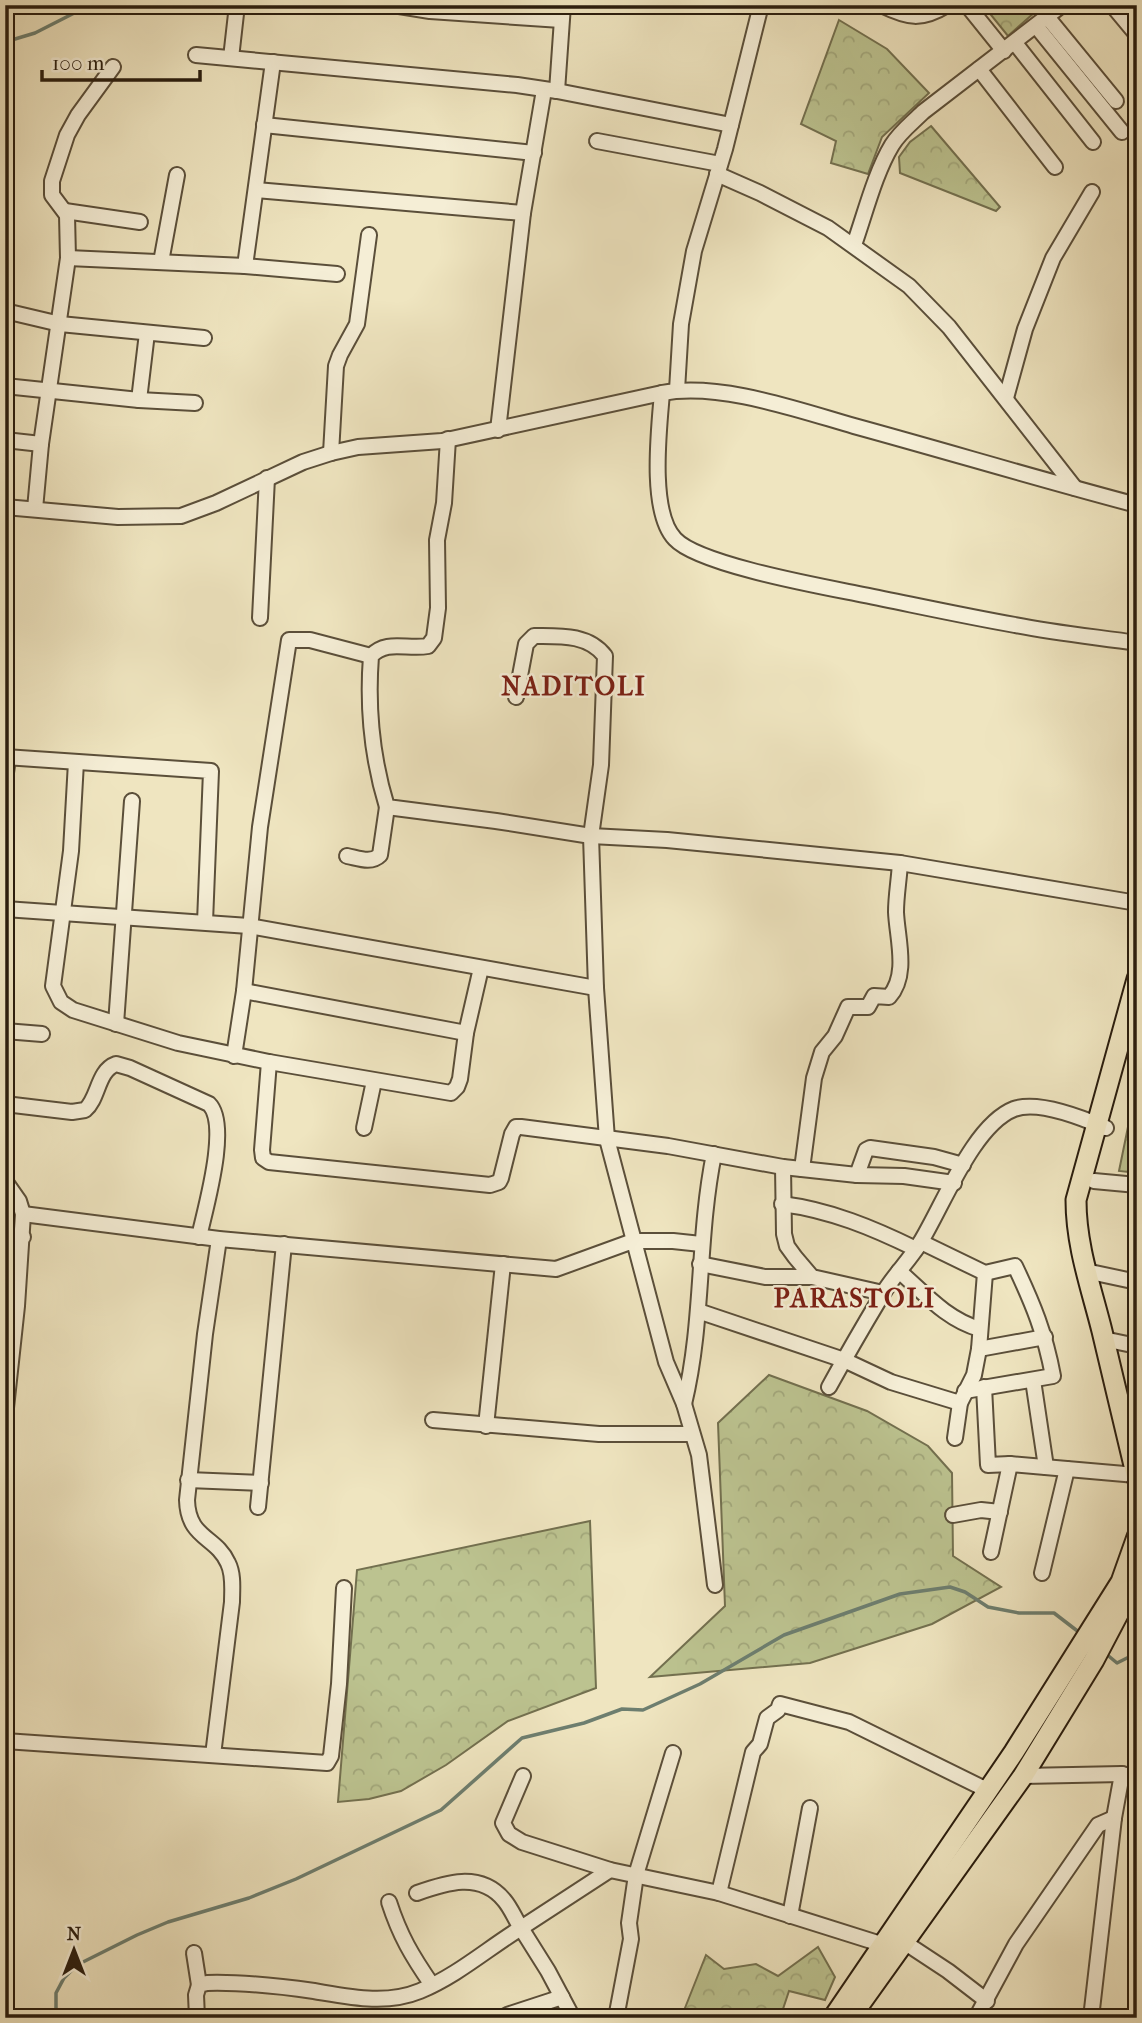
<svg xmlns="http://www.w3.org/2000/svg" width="1142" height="2023" viewBox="0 0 1142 2023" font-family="'IM FELL French Canon',serif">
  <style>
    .forest { fill: url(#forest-crowns); stroke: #73704f; stroke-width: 2 }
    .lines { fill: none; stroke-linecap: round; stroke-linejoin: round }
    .stream { stroke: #6d7e6f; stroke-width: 3.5 }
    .minor-casing { stroke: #5b4f3a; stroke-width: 18 }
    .major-casing { stroke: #2a1d0e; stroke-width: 23 }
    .minor { stroke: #f5eed6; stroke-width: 14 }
    .major { stroke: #efe5c0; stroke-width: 19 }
    .labels { text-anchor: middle; stroke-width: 5; stroke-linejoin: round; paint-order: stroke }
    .district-label { font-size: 26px; font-weight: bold; letter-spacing: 2px; fill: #7a1f14; stroke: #f5eed6 }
  </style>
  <defs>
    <pattern id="forest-crowns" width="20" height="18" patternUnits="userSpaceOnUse" patternTransform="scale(1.75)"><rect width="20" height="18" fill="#bcc390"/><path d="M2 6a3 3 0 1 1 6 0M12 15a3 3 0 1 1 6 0" fill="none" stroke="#a2a77b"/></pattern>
  </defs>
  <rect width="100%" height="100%" fill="#efe5c0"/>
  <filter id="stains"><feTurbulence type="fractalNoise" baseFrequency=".00286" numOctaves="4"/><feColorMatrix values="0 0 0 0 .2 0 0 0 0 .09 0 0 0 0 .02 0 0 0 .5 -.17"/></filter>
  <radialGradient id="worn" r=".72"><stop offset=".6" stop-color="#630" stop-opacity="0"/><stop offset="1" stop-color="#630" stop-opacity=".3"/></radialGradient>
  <g class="forest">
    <polygon points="983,5 1043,5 1008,36"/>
    <polygon points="839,20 887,49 929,93 882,137 868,174 831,163 836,141 801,124"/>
    <polygon points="931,126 1000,207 996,211 900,173 899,157 910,142"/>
    <polygon points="1137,1083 1137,1173 1119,1171"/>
    <polygon points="769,1375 867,1411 928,1446 952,1473 953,1556 1001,1587 932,1624 810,1663 650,1677 725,1606 718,1423"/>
    <polygon points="590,1521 596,1688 508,1721 446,1765 401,1791 369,1799 338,1802 357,1570"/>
    <polygon points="818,1947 835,1977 825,2000 789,1991 780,2018 687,2018 683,2013 706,1955 724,1969 756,1964 778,1976"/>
  </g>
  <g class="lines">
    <g class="stream">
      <polyline points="5,42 35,33 90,5"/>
      <polyline points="1105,1653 1117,1663 1137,1653"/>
      <polyline points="56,2018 56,1993 64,1978 77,1965 137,1935 168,1922 249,1898 296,1879 441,1810 522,1738 584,1723 622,1709 643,1710 700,1684 784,1635 900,1594 950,1587 965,1592 988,1607 1019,1613 1054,1613 1080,1633"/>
    </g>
    <defs>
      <g id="minor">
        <polyline points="393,5 430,11 561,20"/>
        <path d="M 881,5 C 908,18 921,21 947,5"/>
        <polyline points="967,5 1004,51"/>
        <polyline points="1112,5 1137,35"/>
        <polyline points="1048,18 1116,101"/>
        <polyline points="1037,27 1122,132"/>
        <polyline points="1015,43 1093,142"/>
        <polyline points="196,55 517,85 557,91 731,125"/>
        <polyline points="231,58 237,5"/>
        <polyline points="979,69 1055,167"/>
        <polyline points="557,91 563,5"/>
        <polyline points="264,125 534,153"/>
        <polyline points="597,141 720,164"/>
        <polyline points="717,174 760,193 828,228 909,286 949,327 1075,488"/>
        <polyline points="256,190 523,213"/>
        <polyline points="65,211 140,222"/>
        <path d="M 854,245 C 865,214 875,173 892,145 C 900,132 912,123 923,112 L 1062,5"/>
        <polyline points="68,258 245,266 337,274"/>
        <polyline points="161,262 177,175"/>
        <polyline points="245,266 273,62"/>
        <polyline points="5,311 60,324 204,338"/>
        <polyline points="5,386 139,400 195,403"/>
        <polyline points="677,390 681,324 694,251 725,149 761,5"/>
        <path d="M 662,393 C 659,429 649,512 675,539 C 699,565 825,587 864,595 C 914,605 964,616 1015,625 C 1055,633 1096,637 1137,643"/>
        <polyline points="1006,398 1025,329 1053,258 1092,192"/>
        <polyline points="139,400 147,333"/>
        <polyline points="498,430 523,213 544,90"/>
        <path d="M 448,439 L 444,503 L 437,540 L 438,608 L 434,638 L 428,646 C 407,650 387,639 371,656 C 367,708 372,758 387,807 L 496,821 L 591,836 L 667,840 L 900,863 L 1137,903"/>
        <polyline points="5,440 41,444"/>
        <polyline points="331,453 336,366 340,355 357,324 369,235"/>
        <path d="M 5,507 L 118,517 L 181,516 L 216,503 L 303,462 L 331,453 L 358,447 L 442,441 L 662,393 C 720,382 798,410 854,426 C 949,452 1042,480 1137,505"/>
        <polyline points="35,509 41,444 68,258 67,215 52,195 52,181 67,135 78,115 113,67"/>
        <polyline points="260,618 267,478"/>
        <path d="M 516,697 L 526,644 L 534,636 C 560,636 588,634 605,656 L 601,765 L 591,836 L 596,988 L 607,1139 L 666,1362 L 684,1404 L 699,1455 L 715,1585"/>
        <polyline points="5,757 211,771 205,922"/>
        <polyline points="76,762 71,851 53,986 61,1002 73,1010 178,1043 269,1062 451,1093 457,1087 460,1079 466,1033 481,968"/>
        <polyline points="5,780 8,758"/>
        <path d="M 347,856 C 358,858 371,864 380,855 L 387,807"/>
        <polyline points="5,909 249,926 596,988"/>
        <polyline points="244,991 466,1033"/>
        <polyline points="116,1024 132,801"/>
        <polyline points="5,1031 42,1034"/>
        <polyline points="234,1056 244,991 260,827 289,640 310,640 371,656"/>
        <polyline points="269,1062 262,1150 263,1158 269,1162 490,1185 499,1182 501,1178 512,1134 516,1127 521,1127 668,1146 783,1167 857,1175 904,1176 954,1183"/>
        <path d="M 5,1104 L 72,1112 L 85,1110 C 99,1098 97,1071 116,1064 L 130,1068 L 209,1104 C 230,1125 205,1209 199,1237"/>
        <polyline points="364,1128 374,1081"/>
        <polyline points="783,1167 784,1234 787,1246 795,1257 812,1277 883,1293"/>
        <path d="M 802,1169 L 814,1078 L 822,1052 L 835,1036 L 848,1007 L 868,1007 L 874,996 L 889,997 C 909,975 897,938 896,912 C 896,896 899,880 900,863"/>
        <polyline points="857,1175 866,1150 870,1148 934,1157 963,1165"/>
        <polyline points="5,1181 19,1201 23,1214 17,1306 5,1417"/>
        <polyline points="1094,1181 1137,1185"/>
        <path d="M 782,1204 C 830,1210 873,1228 916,1249"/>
        <polyline points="23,1214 219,1239 556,1269 633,1241 673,1241 701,1244"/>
        <polyline points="5,1237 23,1237"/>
        <path d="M 921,1242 L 985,1273 L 1015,1266 C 1033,1304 1045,1333 1053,1376 L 965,1391"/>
        <polyline points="700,1264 765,1277 812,1277"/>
        <path d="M 899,1271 C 924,1293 947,1320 980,1329"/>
        <polyline points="1095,1273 1137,1282"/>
        <polyline points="698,1311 844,1360 891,1382 960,1403"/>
        <polyline points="1113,1341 1137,1346"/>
        <polyline points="979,1349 1045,1337"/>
        <polyline points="1033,1380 1046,1467"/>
        <path d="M 829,1387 C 846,1356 864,1325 882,1295 C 893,1276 909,1261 920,1243 C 943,1206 973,1125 1014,1109 C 1038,1100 1083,1118 1106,1128"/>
        <polyline points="984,1387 988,1465 1010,1464 1136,1475"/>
        <path d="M 684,1404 C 704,1322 697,1238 714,1154"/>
        <polyline points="1135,1417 1137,1416"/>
        <polyline points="433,1420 599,1434 692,1434"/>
        <polyline points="486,1426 503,1264"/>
        <polyline points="955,1438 960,1403 974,1375 979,1349 985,1273"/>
        <polyline points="188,1480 261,1483"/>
        <polyline points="258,1507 284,1244"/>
        <polyline points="953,1515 981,1510 1000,1512"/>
        <polyline points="991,1552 1010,1464"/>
        <polyline points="1042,1573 1067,1469"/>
        <polyline points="5,1741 327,1763 331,1756 339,1684 344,1588"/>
        <path d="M 213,1755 L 232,1602 C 232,1590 234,1575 228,1563 C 216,1536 188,1539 187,1500 L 205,1334 L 219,1239"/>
        <polyline points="523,1776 503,1823 509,1834 522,1842 610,1870 719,1893 884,1945"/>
        <polyline points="1023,1776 1122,1774"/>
        <path d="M 417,1893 C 445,1883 480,1871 504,1900 C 511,1908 515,1919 521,1928 L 610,1870"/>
        <polyline points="719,1893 753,1752 760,1744 767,1718 778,1710 780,1704 849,1722 989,1791"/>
        <path d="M 389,1902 C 400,1936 412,1956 432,1985"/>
        <polyline points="790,1916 810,1808"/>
        <polyline points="904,1942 948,1971 987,2001"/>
        <polyline points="194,1953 199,1985"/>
        <polyline points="507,2015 562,1997"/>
        <path d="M 197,2018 L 196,1995 L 199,1985 L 207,1983 C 243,1982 279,1986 314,1991 C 350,1997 386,2005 420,1991 C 458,1975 487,1949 521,1928 L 548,1971 L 573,2018"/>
        <polyline points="616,2018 631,1939 629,1923 636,1875 673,1753"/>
        <polyline points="976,2018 1016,1944 1098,1825 1114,1818"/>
        <polyline points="1091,2018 1114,1818 1122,1774 1137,1778"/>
      </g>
      <g id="major">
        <path d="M 1137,979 L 1076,1200 C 1076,1246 1091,1287 1102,1331 C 1114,1380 1125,1429 1137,1478"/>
        <polyline points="833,2018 1014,1752 1121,1582 1137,1537"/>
        <polyline points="850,2018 1023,1776 1094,1660 1137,1578"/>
      </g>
    </defs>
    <use href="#minor" class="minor-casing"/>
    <use href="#major" class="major-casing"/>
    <use href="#minor" class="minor"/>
    <use href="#major" class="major"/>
  </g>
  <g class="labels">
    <g class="district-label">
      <text x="574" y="695">NADITOLI</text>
      <text x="855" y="1307">PARASTOLI</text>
    </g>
  </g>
  <rect width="1142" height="2023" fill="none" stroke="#efe5c0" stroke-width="28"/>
  <rect x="7" y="7" width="1128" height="2009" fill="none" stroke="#2a1d0e" stroke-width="3.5"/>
  <rect x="14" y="14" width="1114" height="1995" fill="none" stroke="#2a1d0e" stroke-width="2"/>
  <g transform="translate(74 1950)" stroke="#f5eed6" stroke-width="5" paint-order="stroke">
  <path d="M0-5L12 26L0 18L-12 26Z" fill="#2a1d0e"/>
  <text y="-10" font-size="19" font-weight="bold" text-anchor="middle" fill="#2a1d0e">N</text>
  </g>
  <path d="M42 70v10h158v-10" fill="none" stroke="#2a1d0e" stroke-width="3.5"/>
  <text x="52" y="70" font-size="21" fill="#2a1d0e" stroke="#f5eed6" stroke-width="5" paint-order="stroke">100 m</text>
  <rect width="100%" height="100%" filter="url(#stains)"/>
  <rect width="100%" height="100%" fill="url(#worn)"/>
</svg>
